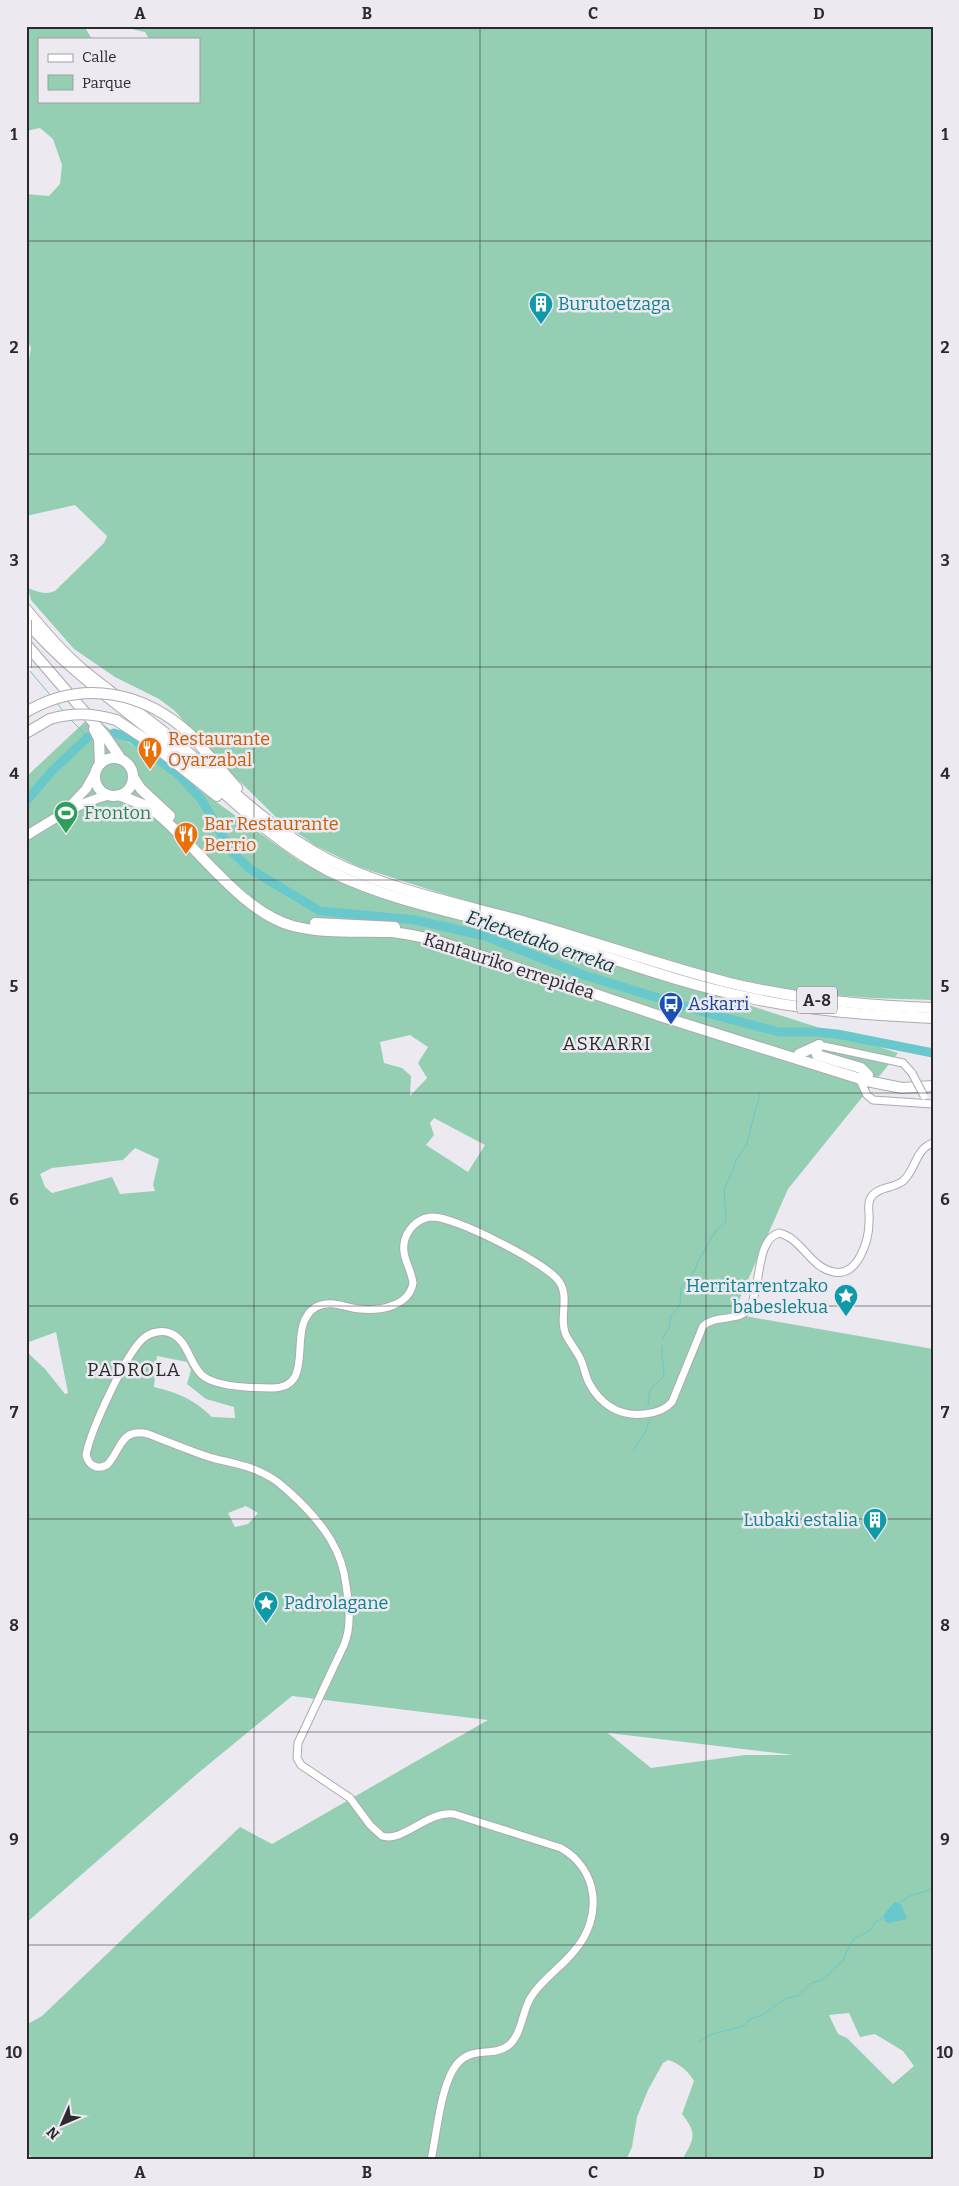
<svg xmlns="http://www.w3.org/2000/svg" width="959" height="2186" viewBox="0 0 959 2186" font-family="Bitter,serif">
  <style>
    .green { fill: #94cfb3; fill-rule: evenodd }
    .water { fill: #69c8cc }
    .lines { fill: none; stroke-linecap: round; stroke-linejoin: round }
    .stream { stroke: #69c8cc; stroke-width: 1 }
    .river { stroke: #69c8cc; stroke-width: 9 }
    .minor-casing { stroke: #adaab0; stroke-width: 9 }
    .major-casing { stroke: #adaab0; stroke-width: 11 }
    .highway-casing { stroke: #adaab0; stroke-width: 12 }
    .minor { stroke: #fff; stroke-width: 7 }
    .major { stroke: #fff; stroke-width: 9 }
    .highway { stroke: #fff; stroke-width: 10 }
    .minor-bridge-casing { stroke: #adaab0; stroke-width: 9; stroke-linecap: butt }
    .highway-bridge-casing { stroke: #adaab0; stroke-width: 12; stroke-linecap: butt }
    .minor-bridge { stroke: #fff; stroke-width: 7 }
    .highway-bridge { stroke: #fff; stroke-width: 10 }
    .grid { fill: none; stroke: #2c2a2d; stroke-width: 1; stroke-opacity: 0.55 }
    .labels { text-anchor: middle; stroke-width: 5; stroke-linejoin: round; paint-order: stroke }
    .shield { fill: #ede9f0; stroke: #666368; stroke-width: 1 }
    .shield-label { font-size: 16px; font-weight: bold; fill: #2c2a2d }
    .culture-label { font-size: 18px; fill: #0d838f; stroke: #ede9f0; text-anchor: start }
    .food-label { font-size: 18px; fill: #c56008; stroke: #ede9f0; text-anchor: start }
    .leisure-label { font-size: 18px; fill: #27864d; stroke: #ede9f0; text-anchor: start }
    .street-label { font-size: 18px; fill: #2c2a2d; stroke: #ede9f0 }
    .transit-label { font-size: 18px; fill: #164399; stroke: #ede9f0; text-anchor: start }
    .water-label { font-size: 19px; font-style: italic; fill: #0b3a3b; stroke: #ede9f0 }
    .neighbourhood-label { font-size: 19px; letter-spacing: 1px; fill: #2c2a2d; stroke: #ede9f0 }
    .neatline { fill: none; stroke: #2c2a2d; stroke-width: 2 }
    .grid-label { font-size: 16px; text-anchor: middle; font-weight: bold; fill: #2c2a2d }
  </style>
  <rect width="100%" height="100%" fill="#ede9f0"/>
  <g class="green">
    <path d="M 26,26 L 84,26 L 92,39 L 39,39 L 39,101 L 199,101 L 199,39 L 149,39 L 145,32 L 118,26 L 933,26 L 933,1000 L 873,998 L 804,993 L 695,970 L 437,892 L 359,867 L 316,846 L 279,820 L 221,763 L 175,711 L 159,699 L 115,677 L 74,649 L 31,600 L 28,588 C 38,592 45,595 55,591 L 104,543 L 107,536 L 75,505 L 26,516 L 26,378 L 31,348 L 26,336 L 26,194 L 49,196 L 60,184 L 62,165 L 53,139 L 40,128 L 26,131 Z"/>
    <path d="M 91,716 L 135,747 L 142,749 L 299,861 L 898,1053 L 788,1189 L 733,1314 L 933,1349 L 933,2160 L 682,2160 C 694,2139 698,2134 682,2114 L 694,2081 C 690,2073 678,2062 668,2060 L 663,2063 L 648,2090 L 637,2117 L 632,2147 L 626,2160 L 35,2160 L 26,2152 L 26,2025 L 42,2016 L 240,1827 L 272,1844 L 488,1720 L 292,1696 L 197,1774 L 26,1923 L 26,777 ZM 410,1035 L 428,1047 L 418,1063 L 427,1078 L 410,1096 L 411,1076 L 402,1068 L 384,1063 L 380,1042 ZM 434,1118 L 485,1145 L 468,1172 L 426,1145 L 434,1135 L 430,1123 ZM 135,1148 L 159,1159 L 153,1185 L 155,1191 L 120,1194 L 112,1177 L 52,1193 L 45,1187 L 40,1174 L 52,1168 L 123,1160 ZM 56,1332 L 68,1393 L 65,1394 L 45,1369 L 27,1352 L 29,1342 ZM 157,1356 L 187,1362 L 191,1370 L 187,1384 L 206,1399 L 234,1407 L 235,1418 L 212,1417 C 193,1399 179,1393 154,1387 ZM 246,1506 L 258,1513 L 248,1524 L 235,1527 L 228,1513 ZM 608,1733 L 609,1733 L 794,1755 L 745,1755 L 651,1768 ZM 849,2013 L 860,2037 L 875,2034 L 903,2051 L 914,2066 L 893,2084 L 847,2038 L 838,2034 L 829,2015 Z"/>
  </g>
  <polygon class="water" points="894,1902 901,1904 907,1919 889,1923 885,1921 883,1916"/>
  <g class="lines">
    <g class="stream">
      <polyline points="30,671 52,697"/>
      <polyline points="57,703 64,712"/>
      <polyline points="70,719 88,737"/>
      <polyline points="663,1338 669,1327 671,1315 680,1305 681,1288 695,1270 698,1261 717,1229 726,1222 724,1188 733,1171 736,1160 746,1146 760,1094"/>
      <path d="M 648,1405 L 650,1389 L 664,1376 C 664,1366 661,1357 662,1346"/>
      <polyline points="633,1451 645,1432 650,1419"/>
      <polyline points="898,1903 912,1895 933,1889"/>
      <polyline points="699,2042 712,2034 744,2026 750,2019 762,2015 785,1999 799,1995 811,1983 822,1980 844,1960 844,1956 854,1939 871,1930 875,1922 883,1918"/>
    </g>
    <g class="river">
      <polyline points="114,733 131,738 180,776 201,799 232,852 250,869 320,911 415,920 485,936 584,975 707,1013 779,1032 817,1032 837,1034 933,1053"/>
      <polyline points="26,801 54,769 88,737"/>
    </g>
    <defs>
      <g id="minor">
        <polyline points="819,1045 903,1063 912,1073"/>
        <polyline points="859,1078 867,1095 873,1100 933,1104"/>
        <path d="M 431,2160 C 437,2134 440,2085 457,2064 C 473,2045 493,2058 509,2045 C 522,2034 522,2011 531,1997 C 542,1979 562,1967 575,1950 C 603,1917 599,1870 561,1848 L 454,1814 C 428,1810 403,1843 382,1836 L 370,1825 L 350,1798 L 301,1765 L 297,1758 L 298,1743 L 344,1645 C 352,1626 349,1606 346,1585 C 342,1550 324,1526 299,1501 C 290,1493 281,1483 270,1477 C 252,1466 232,1463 212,1458 C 190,1451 169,1442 148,1434 C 120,1427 121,1451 107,1465 C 97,1470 89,1466 86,1455 C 90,1432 127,1350 145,1337 C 152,1332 162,1330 170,1333 C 188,1340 189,1363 202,1375 C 215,1387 254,1388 272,1388 C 319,1388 284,1326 316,1307 C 331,1299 345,1308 360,1309 C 381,1311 409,1306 413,1283 C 411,1267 400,1256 405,1239 C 409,1227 420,1217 433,1217 C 457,1218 542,1261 558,1280 C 571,1296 558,1318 566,1335 C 570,1343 576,1350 580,1358 C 584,1366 585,1375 589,1383 C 601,1405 620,1417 645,1414 C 655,1413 665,1410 672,1402 L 703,1326 C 717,1313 742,1324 751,1305 C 761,1286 756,1239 779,1233 C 802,1238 810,1268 834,1272 C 858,1277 869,1240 869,1222 C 870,1214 867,1206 870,1199 C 877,1186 893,1189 903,1181 C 916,1170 915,1149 933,1143"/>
      </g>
      <g id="major">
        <polyline points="68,808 86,789 95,773"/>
        <path d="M 26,836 C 53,819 78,803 109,795"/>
      </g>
      <g id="highway">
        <path d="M 26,609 C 43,630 61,651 82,669 C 112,694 145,716 175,741 C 225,783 270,830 329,860 C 392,891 462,904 529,923 C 596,942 662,966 730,983 C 797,999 864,1006 933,1008"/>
        <path d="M 26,621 C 70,673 125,709 176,751 C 226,793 271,841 329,871 C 390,901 459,913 524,931 C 599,953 673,982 750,998 C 810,1011 871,1015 933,1018"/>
        <polyline points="26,644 106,737 121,759"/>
        <polyline points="116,720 148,741 217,796"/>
        <polyline points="94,729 99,739 100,764"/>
        <polyline points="26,733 50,719"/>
        <polyline points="191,735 237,788"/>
        <circle cx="114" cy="777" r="19"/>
        <polyline points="133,777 141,789 170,816"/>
        <path d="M 119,795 L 146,806 L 159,815 C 199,849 243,913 293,926 C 324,934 357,931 389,932 C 406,933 422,937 438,941 L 660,1016 L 867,1081 L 902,1088 L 933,1086"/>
        <polyline points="315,923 395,927"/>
        <polyline points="819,1045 816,1051 817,1055 861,1068 868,1075"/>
        <polyline points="799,1054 819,1045"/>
      </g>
    </defs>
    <use href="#minor" class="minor-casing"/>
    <use href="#major" class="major-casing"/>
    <use href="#highway" class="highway-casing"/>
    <use href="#minor" class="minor"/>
    <use href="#major" class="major"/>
    <use href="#highway" class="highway"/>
    <defs>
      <polyline id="minor-bridge" points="912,1073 924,1096"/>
      <g id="highway-bridge">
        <polyline points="26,620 26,668"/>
        <path d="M 26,712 C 83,678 145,692 191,735"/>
        <path d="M 50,719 C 73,712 93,713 116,720"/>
      </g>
    </defs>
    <use href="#minor-bridge" class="minor-bridge-casing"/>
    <use href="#highway-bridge" class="highway-bridge-casing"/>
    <use href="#minor-bridge" class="minor-bridge"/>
    <use href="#highway-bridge" class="highway-bridge"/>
  </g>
  <path class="grid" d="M 254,26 L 254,2160M 480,26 L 480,2160M 706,26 L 706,2160M 26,241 L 933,241M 26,454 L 933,454M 26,667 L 933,667M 26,880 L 933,880M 26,1093 L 933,1093M 26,1306 L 933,1306M 26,1519 L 933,1519M 26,1732 L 933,1732M 26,1945 L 933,1945"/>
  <defs>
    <symbol id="building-pin" viewBox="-11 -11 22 30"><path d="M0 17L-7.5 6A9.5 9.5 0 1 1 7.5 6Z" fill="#0f9aa8" stroke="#ede9f0"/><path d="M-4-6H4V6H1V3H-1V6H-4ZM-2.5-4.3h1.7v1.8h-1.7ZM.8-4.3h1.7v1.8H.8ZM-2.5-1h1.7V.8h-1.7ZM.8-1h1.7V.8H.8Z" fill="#fff"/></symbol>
    <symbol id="restaurant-pin" viewBox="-11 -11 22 30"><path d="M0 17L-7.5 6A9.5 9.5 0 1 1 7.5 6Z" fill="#e8710a" stroke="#ede9f0"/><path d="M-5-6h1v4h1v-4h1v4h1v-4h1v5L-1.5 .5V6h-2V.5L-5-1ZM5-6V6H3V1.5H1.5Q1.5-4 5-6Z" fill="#fff"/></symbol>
    <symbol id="stadium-pin" viewBox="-11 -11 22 30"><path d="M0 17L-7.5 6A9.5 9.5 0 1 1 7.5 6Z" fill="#2e9e5b" stroke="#ede9f0"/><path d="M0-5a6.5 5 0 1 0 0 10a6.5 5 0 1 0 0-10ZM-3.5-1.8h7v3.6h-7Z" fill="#fff"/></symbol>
    <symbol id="bus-pin" viewBox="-11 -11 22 30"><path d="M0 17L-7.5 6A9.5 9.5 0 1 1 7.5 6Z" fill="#1a4fb4" stroke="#ede9f0"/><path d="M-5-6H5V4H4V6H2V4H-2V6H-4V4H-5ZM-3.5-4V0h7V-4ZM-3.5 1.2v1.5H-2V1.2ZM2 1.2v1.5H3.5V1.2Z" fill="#fff"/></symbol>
    <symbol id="sight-pin" viewBox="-11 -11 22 30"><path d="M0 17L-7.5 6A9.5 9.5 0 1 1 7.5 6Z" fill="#0f9aa8" stroke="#ede9f0"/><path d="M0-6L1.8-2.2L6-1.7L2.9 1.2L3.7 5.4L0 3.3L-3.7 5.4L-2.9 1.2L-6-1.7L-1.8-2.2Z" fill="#fff"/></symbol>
  </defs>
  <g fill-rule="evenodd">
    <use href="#building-pin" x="527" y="290" width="28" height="38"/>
    <use href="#restaurant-pin" x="136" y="735" width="28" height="38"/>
    <use href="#stadium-pin" x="52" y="799" width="28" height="38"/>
    <use href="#restaurant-pin" x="172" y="820" width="28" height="38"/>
    <use href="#bus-pin" x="657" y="990" width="28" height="38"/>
    <use href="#sight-pin" x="832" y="1282" width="28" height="38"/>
    <use href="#building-pin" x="861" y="1506" width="28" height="38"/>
    <use href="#sight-pin" x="252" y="1589" width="28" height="38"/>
  </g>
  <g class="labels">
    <rect class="shield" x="797" y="986.5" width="40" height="27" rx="4"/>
    <g class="shield-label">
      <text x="817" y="1006">A-8</text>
    </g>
    <g class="culture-label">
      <text x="558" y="310">Burutoetzaga</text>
      <text x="828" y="1292" text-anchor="end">Herritarrentzako<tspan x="828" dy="21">babeslekua</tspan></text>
      <text x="858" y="1526" text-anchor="end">Lubaki estalia</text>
      <text x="284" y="1609">Padrolagane</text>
    </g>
    <g class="food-label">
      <text x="168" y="745">Restaurante<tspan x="168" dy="21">Oyarzabal</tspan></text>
      <text x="204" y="830">Bar Restaurante<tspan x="204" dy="21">Berrio</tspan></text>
    </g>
    <g class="leisure-label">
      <text x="84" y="819">Fronton</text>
    </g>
    <g class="street-label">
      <text transform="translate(509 966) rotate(18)" y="6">Kantauriko errepidea</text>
    </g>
    <g class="transit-label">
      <text x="688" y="1010">Askarri</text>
    </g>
    <g class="water-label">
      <text transform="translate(541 941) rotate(19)" y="7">Erletxetako erreka</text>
    </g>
    <g class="neighbourhood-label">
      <text x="607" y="1050">ASKARRI</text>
      <text x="134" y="1376">PADROLA</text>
    </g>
  </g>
  <rect width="959" height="2186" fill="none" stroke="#ede9f0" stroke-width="55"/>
  <rect x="38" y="38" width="162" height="65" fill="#ede9f0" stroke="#a09da2"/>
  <rect x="48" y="54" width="25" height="8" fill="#ffffff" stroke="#a09da2"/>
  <text x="82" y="62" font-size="15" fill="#2c2a2d">Calle</text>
  <rect x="48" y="75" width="25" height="15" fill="#94cfb3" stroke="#a09da2"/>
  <text x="82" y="88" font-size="15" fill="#2c2a2d">Parque</text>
  <g transform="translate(62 2124) rotate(225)" stroke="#ede9f0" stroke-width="4" paint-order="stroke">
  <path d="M0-4L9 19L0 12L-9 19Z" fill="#2c2a2d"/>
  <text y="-8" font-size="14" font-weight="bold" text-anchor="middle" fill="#2c2a2d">N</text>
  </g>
  <rect x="28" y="28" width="904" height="2130" class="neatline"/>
  <g class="grid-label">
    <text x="140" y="19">A</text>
    <text x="367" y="19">B</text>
    <text x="593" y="19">C</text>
    <text x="819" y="19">D</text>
    <text x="14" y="140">1</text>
    <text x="945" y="140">1</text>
    <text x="14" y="353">2</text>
    <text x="945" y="353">2</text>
    <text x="14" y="566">3</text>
    <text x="945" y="566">3</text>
    <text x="14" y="779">4</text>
    <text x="945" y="779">4</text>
    <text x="14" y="992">5</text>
    <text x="945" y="992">5</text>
    <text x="14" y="1205">6</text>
    <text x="945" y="1205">6</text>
    <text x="14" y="1418">7</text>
    <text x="945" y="1418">7</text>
    <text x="14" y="1631">8</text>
    <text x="945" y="1631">8</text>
    <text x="14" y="1845">9</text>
    <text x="945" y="1845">9</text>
    <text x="14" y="2058">10</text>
    <text x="945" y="2058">10</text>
    <text x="140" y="2178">A</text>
    <text x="367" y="2178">B</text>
    <text x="593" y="2178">C</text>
    <text x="819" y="2178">D</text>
  </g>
</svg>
